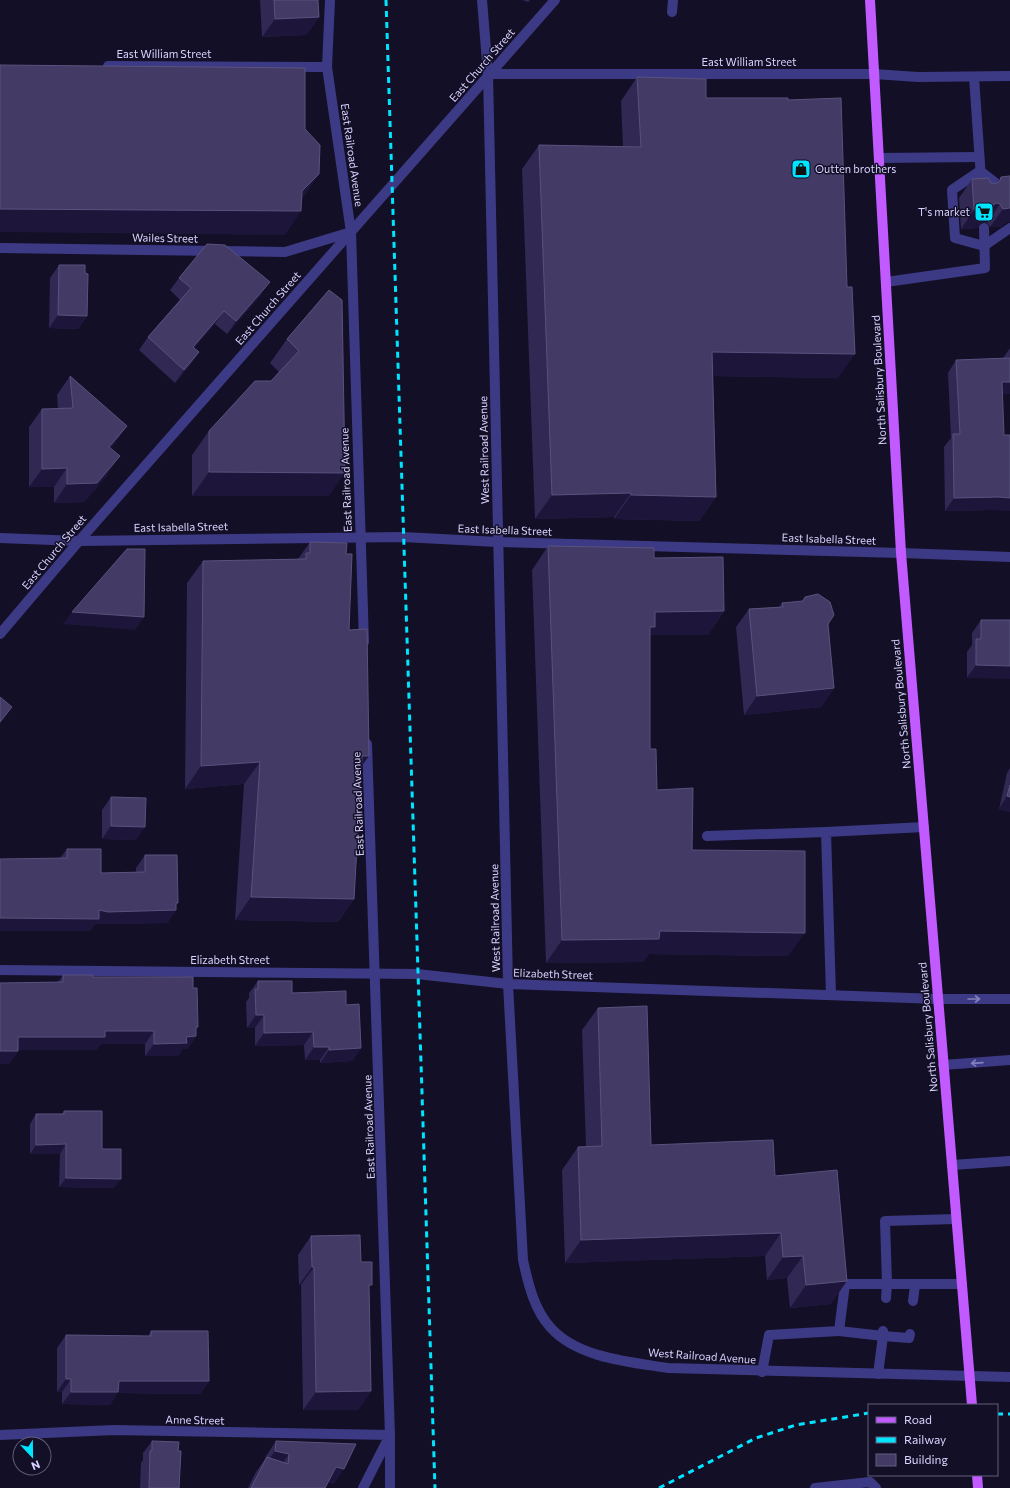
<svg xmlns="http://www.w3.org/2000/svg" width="1010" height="1488" viewBox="0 0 1010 1488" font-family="Commissioner,sans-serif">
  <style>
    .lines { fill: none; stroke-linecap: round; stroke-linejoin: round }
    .service { stroke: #3d3a85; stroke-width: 10 }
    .minor { stroke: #3d3a85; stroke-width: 10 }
    .tertiary { stroke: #3d3a85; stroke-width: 10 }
    .primary { stroke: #c25bff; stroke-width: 10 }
    .rail { stroke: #00e5ff; stroke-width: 3; stroke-dasharray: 6 5; stroke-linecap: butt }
    .wall { fill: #312854 }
    .shaded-wall { fill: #1d163a }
    .building { fill: #433a66; stroke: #5a527e }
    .oneway { stroke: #837fbc }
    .labels { text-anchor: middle; stroke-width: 3; stroke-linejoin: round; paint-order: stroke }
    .street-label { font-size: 11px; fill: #d9d4ff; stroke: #130f26 }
    .poi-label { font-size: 11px; fill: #d9d4ff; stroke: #130f26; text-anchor: start }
  </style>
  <rect width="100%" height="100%" fill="#130f26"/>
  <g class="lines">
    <g class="service">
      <polyline points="482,0 488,74"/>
      <polyline points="672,12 673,0"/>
      <polyline points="974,77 981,178"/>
      <polyline points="879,158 979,157"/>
      <polyline points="1006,191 980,171 952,190 955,238 984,246 1010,228"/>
      <polyline points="886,282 985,268 984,228"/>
      <polyline points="707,836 826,832"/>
      <polyline points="831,995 826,832 924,827"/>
      <polyline points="943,1065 1010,1060"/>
      <polyline points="952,1165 1010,1161"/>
      <polyline points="956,1219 885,1221 887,1284 962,1284"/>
      <polyline points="913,1301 915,1285"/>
      <polyline points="883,1331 883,1336 839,1331 845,1284 887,1284 886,1298"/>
      <polyline points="762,1372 769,1335 839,1331"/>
      <polyline points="878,1374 883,1336 909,1338 910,1334"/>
      <polyline points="815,1488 870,1482 876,1488"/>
    </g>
    <g class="minor">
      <polyline points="330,0 327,67 351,232 364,642"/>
      <polyline points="108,66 327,67"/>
      <path d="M 1010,76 L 918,77 L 874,74 L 488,74 L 508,984 L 523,1260 C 528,1283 534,1310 551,1328 C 578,1358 630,1362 668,1368 L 1010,1377"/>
      <polyline points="0,248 285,252 351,232"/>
      <polyline points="0,538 79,541 403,537 498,542 901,553"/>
      <polyline points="367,744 390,1435 390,1488"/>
      <polyline points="0,970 417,974 508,984 938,999 1010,999"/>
      <polyline points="0,1435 114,1430 390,1435 363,1488"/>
    </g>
    <g class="tertiary">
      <polyline points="901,553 1010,557"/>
      <polyline points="0,634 79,541 555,0"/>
    </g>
    <g class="primary">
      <polyline points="870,0 901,553 972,1405"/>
      <polyline points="977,1475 978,1488"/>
    </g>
    <g class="rail">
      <polyline points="386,0 435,1488"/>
      <polyline points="997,1414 1010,1414"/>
      <polyline points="659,1488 756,1438 796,1425 869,1413"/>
    </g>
  </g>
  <g class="wall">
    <polygon points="260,0 318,0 319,17 306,35 262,37"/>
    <polygon points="522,0 530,0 528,2"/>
    <polygon points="637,77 706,98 788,100 838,378 713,376 716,497 699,521 614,519 614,517 535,519 522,169 539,145 623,147 621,101"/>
    <polygon points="1001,177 1007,222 1000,227 990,227 987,223 983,222 981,223 978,228 961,229 959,198 972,179 995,184"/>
    <polygon points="59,265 85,273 87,316 78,329 49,328 50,278"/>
    <polygon points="179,278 261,295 227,334 215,324 194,348 199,352 190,365 175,383 139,350 148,337 180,300 170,290"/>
    <polygon points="329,290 329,496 192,496 192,455 209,431 271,381 279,372 270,363 287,339"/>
    <polygon points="1010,348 1010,394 1002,394 990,510 945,511 944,447 951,438 948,373 956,360 1003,358"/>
    <polygon points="70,376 127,426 110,448 107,475 84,502 54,503 54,487 29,487 29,427 42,409 58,409 57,395"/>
    <polygon points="310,542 346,554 349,630 362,766 354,899 338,922 235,920 244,784 185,789 187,583 203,561 298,559"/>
    <polygon points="548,546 654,558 724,611 708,635 650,635 650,749 657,790 692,850 788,956 649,954 643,962 546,963 532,570"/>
    <polygon points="805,597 828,624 834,688 821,707 744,715 736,627 749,609 779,607 782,603 802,601"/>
    <polygon points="981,620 1010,620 967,678 967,652 972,645 972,633"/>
    <polygon points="1010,768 1010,812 999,809 1007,773"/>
    <polygon points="111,797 136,840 102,839 102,810"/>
    <polygon points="67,849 101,873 136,872 136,868 145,855 176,906 176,910 167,923 99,924 95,924 90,931 60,858"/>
    <polygon points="63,975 93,977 193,988 198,1027 196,1030 196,1036 187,1049 182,1049 178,1056 145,1056 145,1044 101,1044 96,1050 18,1050 18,1051 9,1064 58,982"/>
    <polygon points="258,981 292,993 346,1005 361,1048 352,1061 320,1063 320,1060 305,1060 304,1045 255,1046 255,1028 247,1028 246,1002 249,998 249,993"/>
    <polygon points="598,1008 651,1145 775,1176 831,1304 790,1308 787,1278 767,1280 765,1256 565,1263 562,1170 578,1147 586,1147 582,1030"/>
    <polygon points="64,1111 102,1149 114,1188 59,1187 60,1154 30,1154 30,1124 36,1114 62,1114"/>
    <polygon points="311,1236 361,1262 371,1391 358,1410 303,1410 301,1285 299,1285 298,1255"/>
    <polygon points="151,1331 209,1381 200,1394 117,1393 110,1405 62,1404 62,1392 57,1392 57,1348 66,1335 148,1336"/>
    <polygon points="152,1441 178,1451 179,1488 140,1488 141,1463 143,1460 143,1453"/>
    <polygon points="276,1441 334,1484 328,1482 325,1488 248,1488 256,1472 265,1459 266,1456"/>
  </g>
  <g class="shaded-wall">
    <polygon points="319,17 306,35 262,37 275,19"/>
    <polygon points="319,174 303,198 289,211 301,211 285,235 0,232 0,209 302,191"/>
    <polygon points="996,203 1000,204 987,223 983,222 981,223 978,228 961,229 974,210 992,206"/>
    <polygon points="1010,208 1010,222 1007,222 1000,227 990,227 1003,209"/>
    <polygon points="270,282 261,295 227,334 236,321"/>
    <polygon points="224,311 215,324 184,360 193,347"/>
    <polygon points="58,315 87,316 78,329 49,328"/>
    <polygon points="199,352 190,365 175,383 184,370"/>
    <polygon points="712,352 855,354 838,378 696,376"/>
    <polygon points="1002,382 1010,382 1010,394 993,395"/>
    <polygon points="127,426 114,445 96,466 109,447"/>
    <polygon points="120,456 107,475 84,502 54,503 67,484"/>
    <polygon points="67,468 54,487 29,487 42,469"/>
    <polygon points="209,472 345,473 329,496 192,496"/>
    <polygon points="631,493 614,517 535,519 552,495"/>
    <polygon points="631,495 716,497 699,521 614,519"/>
    <polygon points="999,497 1010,498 1010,511 990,510 945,511 954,498"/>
    <polygon points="724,611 708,635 649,635 639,650 655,612"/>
    <polygon points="72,612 144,617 135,630 63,624"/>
    <polygon points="976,665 1010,666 1010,679 967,678"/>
    <polygon points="834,688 821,707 744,715 757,696"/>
    <polygon points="12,707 3,720 0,724 0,722"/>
    <polygon points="362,756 369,756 353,778"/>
    <polygon points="260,762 244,784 185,789 201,766"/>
    <polygon points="1007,796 1010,797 1010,812 999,809"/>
    <polygon points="111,826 145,827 136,840 102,839"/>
    <polygon points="251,897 354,899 338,922 235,920"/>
    <polygon points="176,903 178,903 173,910 176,910 167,923 99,924 95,924 90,931 0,931 0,918 99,910"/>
    <polygon points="660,931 805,933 788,956 649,954 643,962 546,963 562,940"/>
    <polygon points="256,1015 264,1015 255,1028 247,1028"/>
    <polygon points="196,1027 198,1027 191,1037 196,1036 187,1049 182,1049 178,1056 145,1056 154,1044"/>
    <polygon points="105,1031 154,1031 145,1044 101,1044 96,1050 9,1050 18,1037"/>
    <polygon points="313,1032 304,1045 255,1046 264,1033"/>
    <polygon points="314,1047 329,1047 320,1060 305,1060"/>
    <polygon points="361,1048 352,1061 320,1063 329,1050"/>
    <polygon points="0,1051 18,1051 9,1064 0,1064"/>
    <polygon points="66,1144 60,1154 30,1154 36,1145"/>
    <polygon points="66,1178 121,1179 114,1188 59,1187"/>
    <polygon points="781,1233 765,1256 565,1263 581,1240"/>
    <polygon points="803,1256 787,1278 767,1280 783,1257"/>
    <polygon points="312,1267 314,1267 301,1285 299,1285"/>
    <polygon points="847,1281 831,1304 790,1308 806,1285"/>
    <polygon points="66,1379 71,1379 62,1392 57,1392"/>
    <polygon points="119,1381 209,1381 200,1394 117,1393 110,1405 62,1404 71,1392"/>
    <polygon points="371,1391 358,1410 303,1410 316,1392"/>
    <polygon points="275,1451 289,1454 278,1470 264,1466"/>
    <polygon points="336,1467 344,1469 334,1484 325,1482"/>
  </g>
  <g class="building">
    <polygon points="274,0 318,0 319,17 275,19"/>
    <polygon points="0,65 305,68 305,129 320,145 319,174 302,191 301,211 0,209"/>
    <polygon points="637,77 706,79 706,98 788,98 788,100 841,98 847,287 852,287 855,354 712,352 716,497 631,495 631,493 552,495 539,145 641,147"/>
    <polygon points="1010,176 1010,208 1003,209 1000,204 996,203 992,206 991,209 974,210 972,179 988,178 991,183 995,184 1000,181 1001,177"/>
    <polygon points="207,244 225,245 270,282 236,321 224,311 193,347 199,352 184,370 148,337 191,288 179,278"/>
    <polygon points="59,265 85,265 85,273 88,274 87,316 58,315"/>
    <polygon points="329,290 342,300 345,473 209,472 209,431 255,381 271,381 299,351 287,339"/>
    <polygon points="1010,358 1010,382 1002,382 1004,435 1010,435 1010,498 999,497 954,498 953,434 960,434 956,360"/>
    <polygon points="70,376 127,426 109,447 120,456 97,483 67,484 67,468 42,469 42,409 73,408"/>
    <polygon points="310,542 347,543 346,554 352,554 349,630 367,629 369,756 362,756 354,899 251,897 260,762 201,766 203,561 306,559 306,553 310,553"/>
    <polygon points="548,546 654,548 654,558 723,557 724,611 655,612 655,627 650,627 650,749 656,749 657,790 693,788 692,850 805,851 805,933 660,931 659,939 562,940"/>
    <polygon points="127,549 145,549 144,617 72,612"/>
    <polygon points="818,594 830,602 834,615 828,624 834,688 757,696 749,609 783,607 782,603 803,601 805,597"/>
    <polygon points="981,620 1010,620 1010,666 976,665 976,639 981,639"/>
    <polygon points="0,697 12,707 0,722"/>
    <polygon points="1010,785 1010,797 1007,796"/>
    <polygon points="111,797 146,798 145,827 111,826"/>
    <polygon points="67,849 101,849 101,873 145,872 145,855 177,855 178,903 176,903 176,910 108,912 99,910 99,919 0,918 0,859 67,858"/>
    <polygon points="63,975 93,975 93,977 193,977 193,988 197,988 198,1027 196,1027 196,1036 186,1037 187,1043 154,1044 154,1031 105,1031 105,1037 18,1037 18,1051 0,1051 0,983 63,982"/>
    <polygon points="258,981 292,981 292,993 346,991 346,1005 359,1004 361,1048 329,1050 329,1047 314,1047 313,1032 264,1033 264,1015 256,1015 255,989 258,989"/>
    <polygon points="647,1006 651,1145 773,1140 775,1176 837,1170 847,1281 806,1285 803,1256 783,1257 781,1233 581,1240 578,1147 602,1146 598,1008"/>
    <polygon points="64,1111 102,1111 102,1149 121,1149 121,1179 66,1178 66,1144 36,1145 36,1114 64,1114"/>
    <polygon points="360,1235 361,1262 372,1262 372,1285 369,1285 371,1391 316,1392 314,1267 312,1267 311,1236"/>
    <polygon points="151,1331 208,1331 209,1381 119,1381 118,1392 71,1392 71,1379 66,1379 66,1335 151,1336"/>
    <polygon points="152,1441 179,1442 178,1451 181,1451 179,1488 149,1488 150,1451 152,1450"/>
    <polygon points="276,1441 356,1444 344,1469 336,1467 325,1488 251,1488 267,1457 288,1464 289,1454 275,1451"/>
  </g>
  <defs><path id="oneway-shaft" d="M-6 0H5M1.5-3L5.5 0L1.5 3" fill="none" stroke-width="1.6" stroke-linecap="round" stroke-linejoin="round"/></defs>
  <g class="oneway">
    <use href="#oneway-shaft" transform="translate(974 999)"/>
    <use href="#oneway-shaft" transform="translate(977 1063) rotate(176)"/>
  </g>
  <defs>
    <symbol id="shop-square" viewBox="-11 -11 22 22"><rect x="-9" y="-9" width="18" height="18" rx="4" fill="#00e5ff" stroke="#130f26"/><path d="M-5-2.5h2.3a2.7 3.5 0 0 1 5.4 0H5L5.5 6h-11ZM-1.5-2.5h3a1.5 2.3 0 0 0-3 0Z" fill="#111"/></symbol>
    <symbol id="supermarket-square" viewBox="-11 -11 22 22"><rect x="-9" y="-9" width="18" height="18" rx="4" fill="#00e5ff" stroke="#130f26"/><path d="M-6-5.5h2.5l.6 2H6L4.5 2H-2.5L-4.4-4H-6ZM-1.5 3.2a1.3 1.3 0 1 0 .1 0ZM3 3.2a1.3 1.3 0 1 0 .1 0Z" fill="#111"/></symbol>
  </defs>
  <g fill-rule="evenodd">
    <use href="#shop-square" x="790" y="158" width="22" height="22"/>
    <use href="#supermarket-square" x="973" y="201" width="22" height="22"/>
  </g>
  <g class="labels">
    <g class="street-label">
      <text x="164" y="58">East William Street</text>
      <text x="749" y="66">East William Street</text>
      <text transform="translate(482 65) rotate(-49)" y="4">East Church Street</text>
      <text transform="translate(352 155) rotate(82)" y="4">East Railroad Avenue</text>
      <text transform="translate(165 238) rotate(1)" y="4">Wailes Street</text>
      <text transform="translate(268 308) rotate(-49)" y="4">East Church Street</text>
      <text transform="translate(879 380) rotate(-93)" y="4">North Salisbury Boulevard</text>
      <text transform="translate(484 450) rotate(-91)" y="4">West Railroad Avenue</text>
      <text transform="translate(346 480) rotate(-92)" y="4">East Railroad Avenue</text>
      <text transform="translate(181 527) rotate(-1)" y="4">East Isabella Street</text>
      <text transform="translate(505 530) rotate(2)" y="4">East Isabella Street</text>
      <text transform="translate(829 539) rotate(2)" y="4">East Isabella Street</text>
      <text transform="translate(54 552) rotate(-50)" y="4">East Church Street</text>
      <text transform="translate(901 704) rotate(-95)" y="4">North Salisbury Boulevard</text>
      <text transform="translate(358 804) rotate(-92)" y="4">East Railroad Avenue</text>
      <text transform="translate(495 918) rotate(-91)" y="4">West Railroad Avenue</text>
      <text x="230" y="964">Elizabeth Street</text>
      <text transform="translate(553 974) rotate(2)" y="4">Elizabeth Street</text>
      <text transform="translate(928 1027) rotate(-95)" y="4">North Salisbury Boulevard</text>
      <text transform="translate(369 1127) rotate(-92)" y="4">East Railroad Avenue</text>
      <text transform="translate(702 1356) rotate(4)" y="4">West Railroad Avenue</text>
      <text transform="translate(195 1420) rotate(1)" y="4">Anne Street</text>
    </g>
    <g class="poi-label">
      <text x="815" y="173">Outten brothers</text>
      <text x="970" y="216" text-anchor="end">T's market</text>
    </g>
  </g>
  <rect x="868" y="1404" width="130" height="72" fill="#130f26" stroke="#625e7d"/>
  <rect x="876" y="1417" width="20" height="6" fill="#c25bff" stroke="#625e7d"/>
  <text x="904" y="1424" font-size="12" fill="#d9d4ff">Road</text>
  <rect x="876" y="1437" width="20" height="6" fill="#00e5ff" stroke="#625e7d"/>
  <text x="904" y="1444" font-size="12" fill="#d9d4ff">Railway</text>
  <rect x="876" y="1454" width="20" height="12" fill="#433a66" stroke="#625e7d"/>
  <text x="904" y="1464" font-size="12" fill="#d9d4ff">Building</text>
  <g transform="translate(32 1456) rotate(158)"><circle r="19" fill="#130f26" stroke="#625e7d"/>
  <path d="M0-3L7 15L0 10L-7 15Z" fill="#00e5ff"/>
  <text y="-6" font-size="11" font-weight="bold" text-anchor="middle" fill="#d9d4ff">N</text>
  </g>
</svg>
